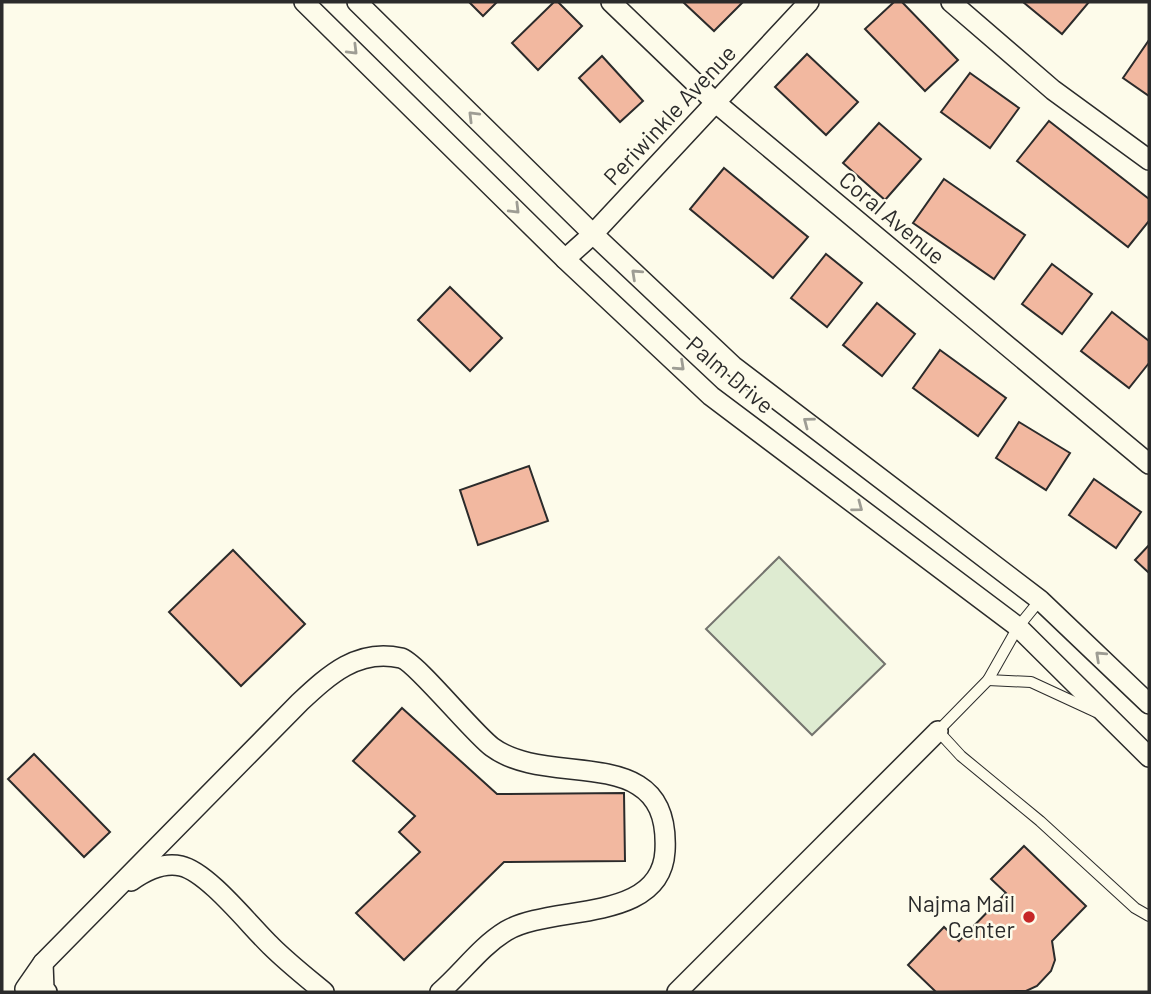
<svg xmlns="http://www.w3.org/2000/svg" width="1151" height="994" viewBox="0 0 1151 994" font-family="Barlow,sans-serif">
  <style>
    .green { fill: #deebd1; stroke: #74746e; stroke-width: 2 }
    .building { fill: #f2b8a0; stroke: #2b2b2b; stroke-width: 2 }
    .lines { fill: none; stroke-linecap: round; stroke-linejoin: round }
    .lane-casing { stroke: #2b2b2b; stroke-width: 12 }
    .street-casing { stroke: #2b2b2b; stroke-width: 22 }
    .lane { stroke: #fdfbea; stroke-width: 10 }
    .street { stroke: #fdfbea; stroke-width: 19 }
    .oneway { stroke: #9e9d94 }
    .poi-dot { fill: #c62828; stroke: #fdfbea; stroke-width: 2.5 }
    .labels { text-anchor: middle; stroke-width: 5; stroke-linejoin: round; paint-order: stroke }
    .street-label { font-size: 23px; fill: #2b2b2b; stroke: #fdfbea }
    .poi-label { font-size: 23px; fill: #2b2b2b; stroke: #fdfbea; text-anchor: end }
  </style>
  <rect width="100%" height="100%" fill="#fdfbea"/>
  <polygon class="green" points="779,557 885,664 812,735 706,629"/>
  <g class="building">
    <polygon points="469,2 497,2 483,16"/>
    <polygon points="554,2 558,2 582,26 538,70 512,43"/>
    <polygon points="683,2 743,2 714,31"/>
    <polygon points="894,2 902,2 958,60 925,91 865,29"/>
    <polygon points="1023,2 1089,2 1062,34"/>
    <polygon points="1149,40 1149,96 1123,78"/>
    <polygon points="807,54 858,102 826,135 775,87"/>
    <polygon points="602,56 643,101 620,122 579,78"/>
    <polygon points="970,73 1019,108 990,148 941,112"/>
    <polygon points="1049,121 1149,199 1149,221 1128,247 1017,161"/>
    <polygon points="879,123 921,159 885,200 843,163"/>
    <polygon points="724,168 808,237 773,278 690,209"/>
    <polygon points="944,179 1025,235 994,279 913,223"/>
    <polygon points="826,254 862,283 827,327 791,298"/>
    <polygon points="1052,264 1092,294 1062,334 1022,304"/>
    <polygon points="450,287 502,338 470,371 418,320"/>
    <polygon points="877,303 915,334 882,376 843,345"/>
    <polygon points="1112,312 1149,341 1149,363 1129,388 1081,351"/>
    <polygon points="940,350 1006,398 978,436 913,388"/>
    <polygon points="1019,422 1070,453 1046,490 996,458"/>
    <polygon points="529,466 548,521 478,545 460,490"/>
    <polygon points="1094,479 1141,512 1116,548 1069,515"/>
    <polygon points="1149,545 1149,573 1135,560"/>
    <polygon points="233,550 305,624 241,686 169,612"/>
    <polygon points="402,708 497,794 624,793 625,861 504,862 404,960 356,913 420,852 399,832 415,816 353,761"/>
    <polygon points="34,754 110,832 84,857 8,779"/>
    <polygon points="1024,846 1086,906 1052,941 1055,960 1051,971 1037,986 1026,991 936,992 908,965 944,927 959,941 1006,893 991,879"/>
  </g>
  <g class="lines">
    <defs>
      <g id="lane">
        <polyline points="1040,600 1018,627 988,680 938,731 961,756 1040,821 1135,908 1149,916"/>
        <polyline points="988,680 1031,682 1096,712"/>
      </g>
      <g id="street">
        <polyline points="304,2 565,259 711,396 1018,627 1149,757"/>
        <polyline points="357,2 593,234 733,366 1040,600 1149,704"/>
        <polyline points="611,2 716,103 1149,464"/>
        <polyline points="951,2 1053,90 1149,160"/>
        <polyline points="565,259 593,234 809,2"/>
        <path d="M 131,881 C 145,871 163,862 181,866 C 208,872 250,926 271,946 C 287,962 306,977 324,992"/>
        <polyline points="43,963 44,989 47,992"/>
        <path d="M 26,992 L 25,989 L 43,963 L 300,702 C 329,675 358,648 401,658 C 416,662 472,732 492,747 C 550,790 671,739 665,851 C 661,924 551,904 506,931 C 480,947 463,972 440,992"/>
        <polyline points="677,992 938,731"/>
      </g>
    </defs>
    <use href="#lane" class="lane-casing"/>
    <use href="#street" class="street-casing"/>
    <use href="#lane" class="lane"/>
    <use href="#street" class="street"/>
  </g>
  <defs><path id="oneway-chevron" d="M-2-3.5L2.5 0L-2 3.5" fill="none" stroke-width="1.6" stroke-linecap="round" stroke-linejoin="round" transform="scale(1.75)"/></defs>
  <g class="oneway">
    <use href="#oneway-chevron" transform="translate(353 50) rotate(45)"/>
    <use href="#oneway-chevron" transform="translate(473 116) rotate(-135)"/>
    <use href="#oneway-chevron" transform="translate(515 209) rotate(45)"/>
    <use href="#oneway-chevron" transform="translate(636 274) rotate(-137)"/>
    <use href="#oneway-chevron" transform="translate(680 366) rotate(43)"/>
    <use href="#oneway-chevron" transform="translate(808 422) rotate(-143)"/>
    <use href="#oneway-chevron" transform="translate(858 507) rotate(37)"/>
    <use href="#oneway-chevron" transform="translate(1100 656) rotate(-137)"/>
  </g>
  <circle class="poi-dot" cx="1029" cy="917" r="7"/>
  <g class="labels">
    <g class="street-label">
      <text transform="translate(670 115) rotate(-47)" y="8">Periwinkle Avenue</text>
      <text transform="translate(892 218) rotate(40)" y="8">Coral Avenue</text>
      <text transform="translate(730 375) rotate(40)" y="8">Palm Drive</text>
    </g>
    <g class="poi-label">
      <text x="1015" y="912">Najma Mail<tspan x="1015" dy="26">Center</tspan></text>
    </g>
  </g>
  <rect width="1151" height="994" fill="none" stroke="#2b2b2b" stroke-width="7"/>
</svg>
